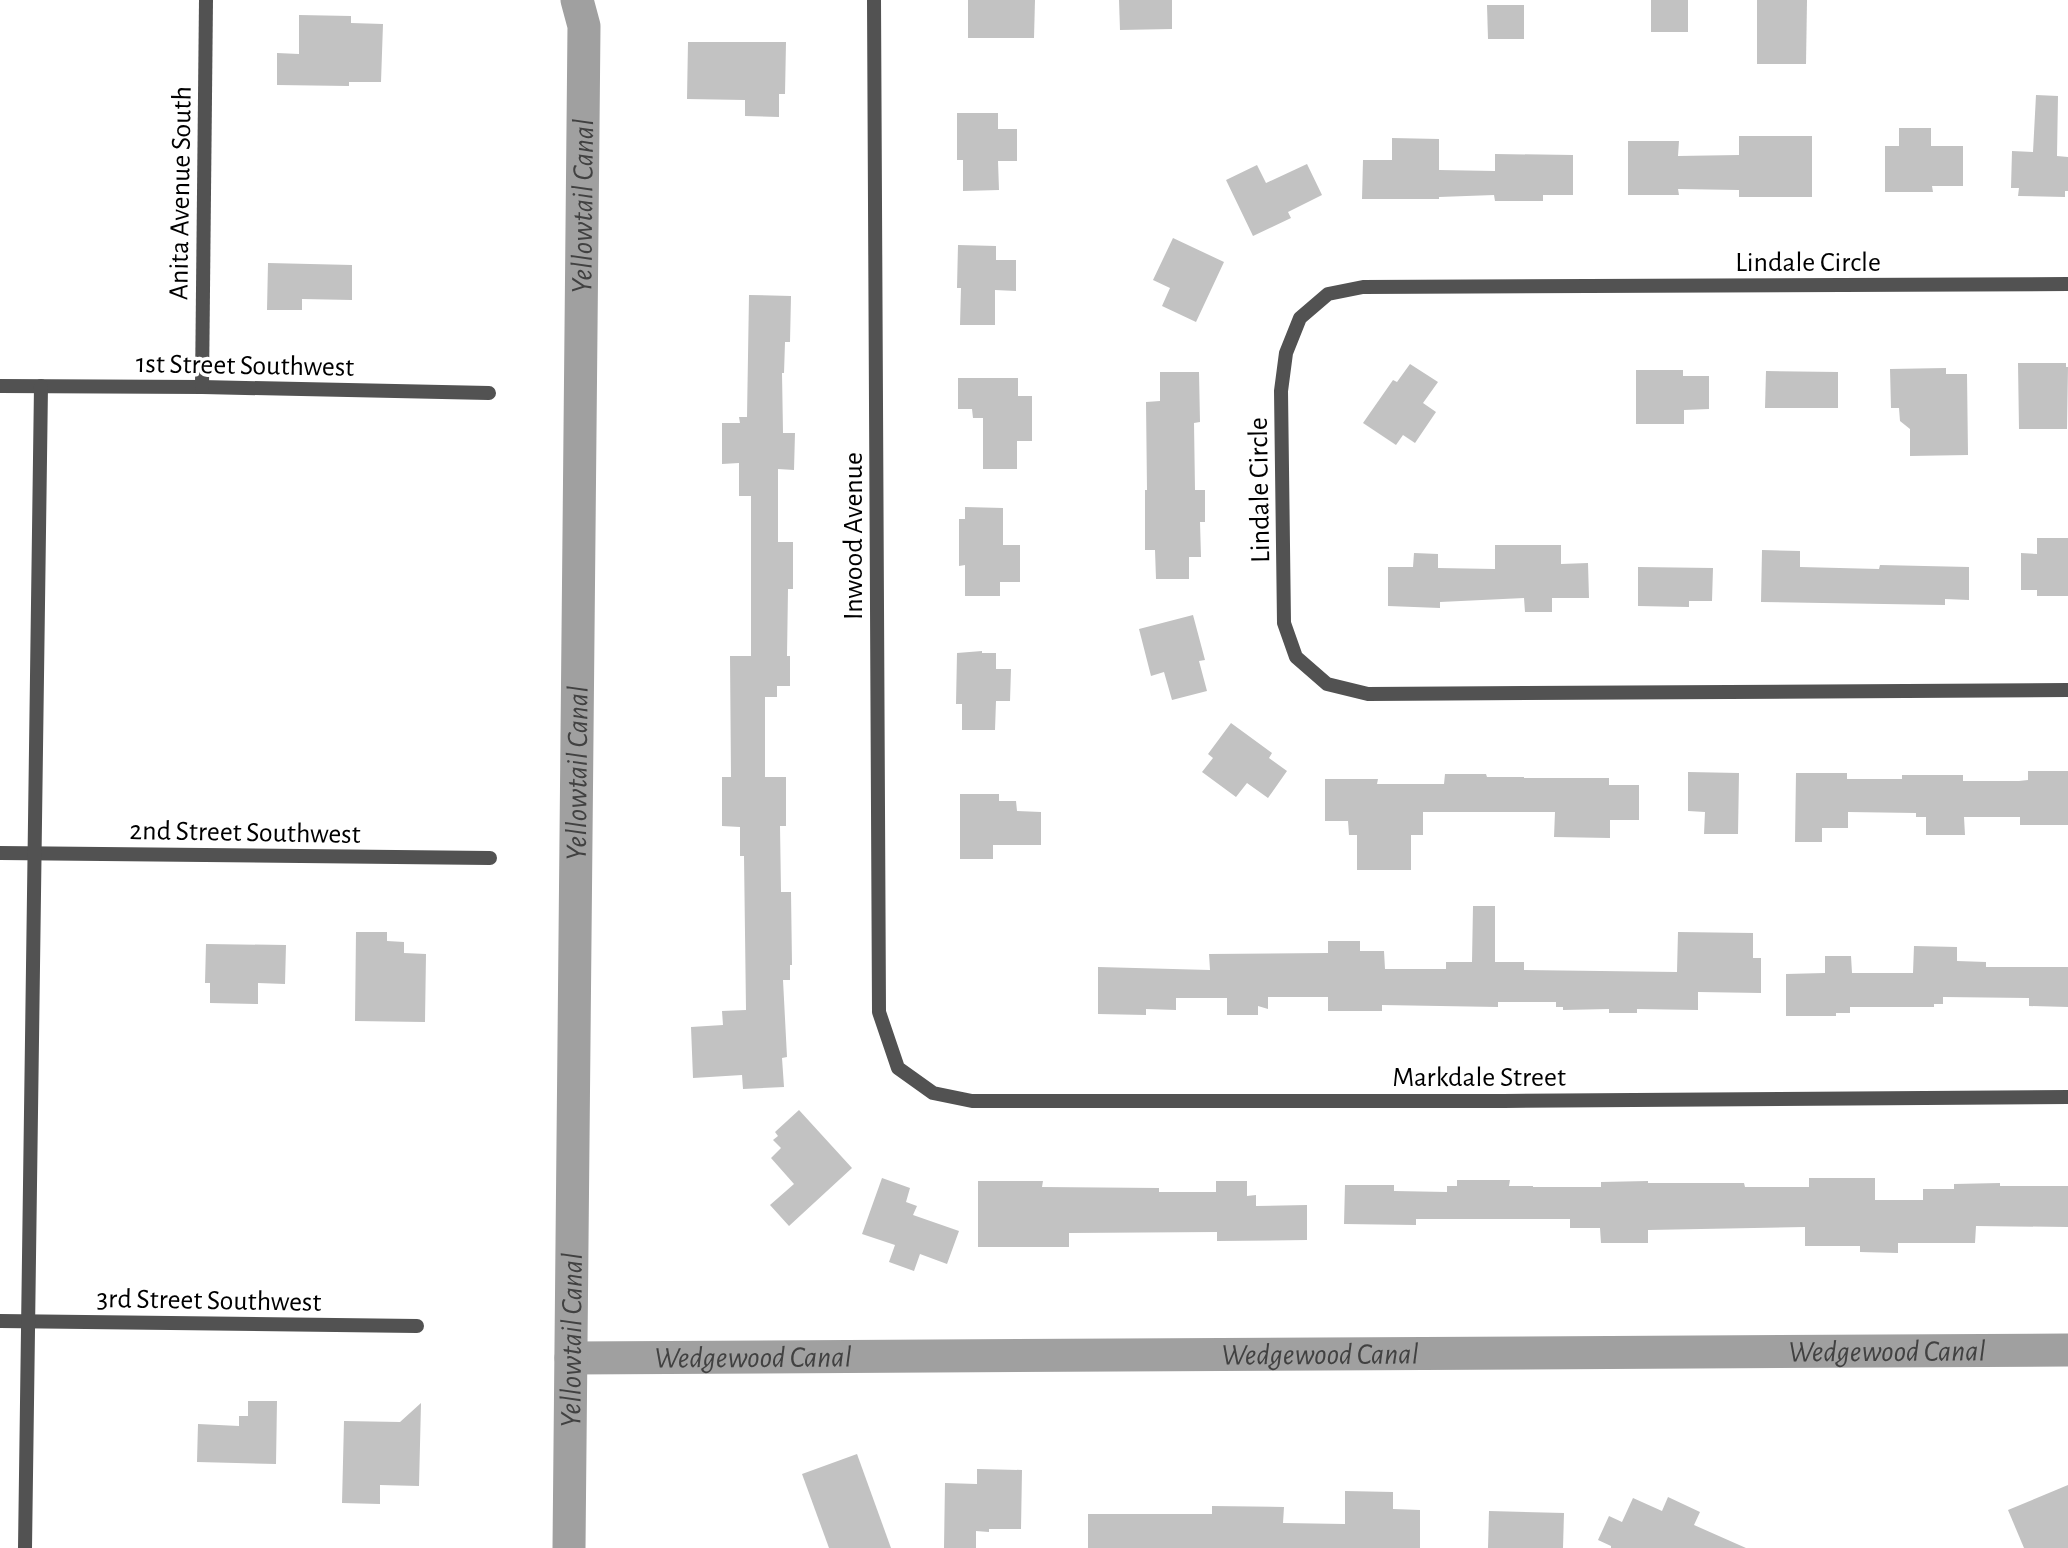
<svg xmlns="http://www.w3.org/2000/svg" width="2068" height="1548" viewBox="0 0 2068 1548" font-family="'Alegreya Sans',sans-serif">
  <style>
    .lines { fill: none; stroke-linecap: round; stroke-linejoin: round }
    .canal { stroke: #a0a0a0; stroke-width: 33 }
    .building { fill: #c2c2c2 }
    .street { stroke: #525252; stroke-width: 14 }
    .labels { text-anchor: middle; stroke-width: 7; stroke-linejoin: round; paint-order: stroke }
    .street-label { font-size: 28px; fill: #000; stroke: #fff }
    .water-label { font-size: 30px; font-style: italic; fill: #414141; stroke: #fff }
  </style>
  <rect width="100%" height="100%" fill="#fff"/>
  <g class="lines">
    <g class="canal">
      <path id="s1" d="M 571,1358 L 2068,1350"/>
      <path id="s2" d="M 569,1548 L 584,26 L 577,0"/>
    </g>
  </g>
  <g class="building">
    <polygon points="968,0 1035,0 1034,38 968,38"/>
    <polygon points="1119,0 1172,0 1172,29 1120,30"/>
    <rect x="1651" y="0" width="37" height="32"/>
    <polygon points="1757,0 1807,0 1806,64 1757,64"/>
    <polygon points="1487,5 1524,5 1524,39 1488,39"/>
    <polygon points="299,15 351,16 351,23 383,24 381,82 349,82 349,86 277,85 277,53 299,54"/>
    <polygon points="688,42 786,42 785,94 779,94 779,117 745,116 745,100 687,99"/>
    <polygon points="2036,95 2058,96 2057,156 2068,157 2068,191 2065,191 2065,197 2018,196 2019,188 2011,188 2012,151 2033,152"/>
    <polygon points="957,113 998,113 998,129 1017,129 1017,161 998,161 999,190 963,191 963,160 957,160"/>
    <polygon points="1899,128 1931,128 1931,146 1963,146 1963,186 1932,186 1933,192 1885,192 1885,146 1899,146"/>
    <polygon points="1739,136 1812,136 1812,197 1739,197 1739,190 1678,189 1679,195 1628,195 1628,141 1679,141 1678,156 1739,155"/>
    <polygon points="1392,138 1439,139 1439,170 1495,171 1495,154 1573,155 1573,195 1543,195 1543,201 1495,201 1494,195 1439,197 1439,199 1362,199 1363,160 1392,160"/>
    <polygon points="1307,164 1322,195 1288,212 1291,218 1253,236 1226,180 1257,165 1266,183"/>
    <polygon points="1173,238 1224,262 1196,322 1162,306 1170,288 1153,280"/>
    <polygon points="958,245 996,246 996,260 1016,260 1016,291 995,290 995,325 960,325 961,288 957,288"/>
    <polygon points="268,263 352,265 352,300 302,299 302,310 267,310"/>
    <polygon points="749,295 791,296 790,342 785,342 784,373 782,373 783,433 795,433 794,470 778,469 778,542 793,542 793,589 788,589 787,656 790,656 790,686 777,686 777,697 765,697 765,777 786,777 786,826 780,826 781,892 791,892 792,965 790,965 790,980 783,980 787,1057 782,1058 784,1087 743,1089 742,1075 693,1078 691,1027 723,1025 722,1011 746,1010 744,856 740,856 740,827 722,826 722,777 731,777 730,656 751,656 751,496 739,496 739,463 722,464 722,423 740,423 739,417 747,417"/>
    <polygon points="2018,363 2066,363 2066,367 2068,367 2067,429 2019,429"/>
    <polygon points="1410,364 1438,382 1423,403 1436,412 1415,443 1403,435 1396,445 1363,423 1393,380 1397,382"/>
    <polygon points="1946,368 1946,374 1967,374 1968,455 1910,456 1910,429 1900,421 1899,408 1891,408 1890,369"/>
    <polygon points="1636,370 1683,370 1683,376 1709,376 1709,409 1684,410 1684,424 1636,424"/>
    <polygon points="1766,371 1838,372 1838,408 1765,408"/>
    <polygon points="1160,372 1199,372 1200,422 1194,423 1195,490 1205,490 1205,522 1200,522 1201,557 1189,557 1189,579 1156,579 1155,550 1145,550 1145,490 1147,490 1146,402 1160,401"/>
    <polygon points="958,378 1018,378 1018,396 1032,396 1032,441 1017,441 1017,469 983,469 983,418 973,418 972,409 958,409"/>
    <polygon points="965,507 1003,508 1003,545 1020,545 1020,582 1000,582 1000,596 965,596 965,565 959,566 959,519 965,519"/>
    <polygon points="2037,538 2068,538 2068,596 2037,596 2037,590 2021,590 2021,553 2037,554"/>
    <polygon points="1495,545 1561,545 1561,564 1588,563 1589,598 1552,598 1552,612 1525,612 1524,598 1440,602 1440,608 1388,606 1388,567 1413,567 1414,553 1438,554 1438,568 1495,569"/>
    <polygon points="1762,550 1800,551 1800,567 1879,569 1880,565 1969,567 1969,600 1945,599 1945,605 1761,602"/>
    <polygon points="1638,567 1713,568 1712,601 1689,601 1689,607 1638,606"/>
    <polygon points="1193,615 1205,660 1199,661 1207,691 1172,700 1164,672 1151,676 1139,629"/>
    <polygon points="982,651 982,653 996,653 996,669 1011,669 1010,701 996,701 995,730 962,730 962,704 956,704 957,653"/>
    <polygon points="1231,723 1272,753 1269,758 1287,771 1268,798 1247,783 1236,797 1202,772 1213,758 1208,754"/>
    <polygon points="2028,771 2068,771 2068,825 2020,825 2020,817 1964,817 1965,835 1926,835 1926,817 1916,817 1916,813 1848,812 1848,828 1822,828 1822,842 1795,842 1796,773 1847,773 1847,779 1902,779 1902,775 1963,775 1963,781 2019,781 2028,780"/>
    <polygon points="1688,772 1739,773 1738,834 1704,834 1705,812 1688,811"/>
    <polygon points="1445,774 1486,774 1487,777 1524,777 1524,778 1609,778 1609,785 1639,785 1639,820 1610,820 1610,838 1554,837 1555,812 1423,812 1423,835 1411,835 1411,870 1357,870 1357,835 1349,835 1348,821 1325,821 1325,779 1378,779 1377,784 1444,784"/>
    <polygon points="960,794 999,794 999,801 1016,801 1017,811 1041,812 1041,845 993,845 993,859 960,859"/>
    <polygon points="1473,906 1495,906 1495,962 1524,962 1524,970 1677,972 1678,932 1753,933 1753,958 1761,958 1761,993 1698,992 1698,1010 1637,1009 1637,1013 1609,1013 1609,1009 1563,1010 1563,1007 1556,1007 1556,1002 1498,1002 1498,1007 1382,1005 1382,1011 1328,1011 1328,997 1268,997 1268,1009 1258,1006 1258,1015 1227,1015 1227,998 1176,998 1176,1010 1146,1009 1146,1015 1098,1014 1098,967 1210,970 1209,954 1328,953 1328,941 1360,941 1360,951 1384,951 1385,969 1446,969 1446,962 1472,962"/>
    <polygon points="356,932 387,932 387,941 404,942 404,953 426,954 425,1022 355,1021"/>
    <polygon points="206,944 286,945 285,984 258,983 258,1004 210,1003 210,983 205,983"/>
    <polygon points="1914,946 1957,947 1957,961 1986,962 1986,967 2068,967 2068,1007 2029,1006 2029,998 1943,997 1943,1004 1934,1004 1934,1007 1850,1007 1850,1013 1836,1013 1836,1016 1786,1016 1786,974 1825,973 1825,956 1851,956 1852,973 1913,973"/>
    <polygon points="799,1110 852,1168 789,1226 770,1205 794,1184 771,1158 781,1148 773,1140 778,1136 775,1132"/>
    <polygon points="882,1178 910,1188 906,1202 917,1206 913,1215 959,1231 947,1264 920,1254 914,1271 889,1262 895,1245 862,1234"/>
    <polygon points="1809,1178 1875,1178 1875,1200 1923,1200 1923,1189 1954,1189 1954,1184 2000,1183 2000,1186 2068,1186 2068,1227 1976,1226 1975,1243 1898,1243 1898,1253 1860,1252 1860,1246 1805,1246 1805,1227 1648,1230 1648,1243 1601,1243 1600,1228 1570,1228 1570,1219 1416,1219 1416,1225 1344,1224 1345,1185 1394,1185 1394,1191 1447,1192 1447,1186 1457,1186 1457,1180 1510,1180 1509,1186 1533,1186 1533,1187 1601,1187 1601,1182 1648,1181 1648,1183 1744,1183 1745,1187 1809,1187"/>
    <polygon points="978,1181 1043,1181 1042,1187 1159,1188 1159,1192 1216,1192 1216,1181 1247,1181 1247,1196 1256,1195 1256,1206 1307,1205 1307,1240 1217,1241 1217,1232 1069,1233 1069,1247 978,1247"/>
    <polygon points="248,1401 277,1401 276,1464 197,1462 198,1424 239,1426 239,1416 248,1416"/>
    <polygon points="421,1403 419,1486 380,1485 380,1504 342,1503 344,1421 400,1422"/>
    <polygon points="857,1454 891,1548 829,1548 802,1474"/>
    <polygon points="977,1469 1022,1470 1021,1529 989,1529 989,1532 976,1531 976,1548 944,1548 945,1483 977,1484"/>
    <polygon points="2068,1485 2068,1548 2024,1548 2008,1510"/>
    <polygon points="1345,1491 1393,1492 1393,1509 1420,1510 1420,1548 1088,1548 1088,1514 1212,1514 1212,1506 1284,1507 1283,1523 1345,1524"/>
    <polygon points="1668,1497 1700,1512 1694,1525 1746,1548 1611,1548 1611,1546 1598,1540 1609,1516 1622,1522 1633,1498 1662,1511"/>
    <polygon points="1489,1511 1564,1513 1563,1548 1488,1548"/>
  </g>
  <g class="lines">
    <g class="street">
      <polyline points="874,0 879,1012 898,1068 933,1093 972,1101 1504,1101 2068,1097"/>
      <polyline points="2068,284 1363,287 1328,294 1300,318 1286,353 1281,391 1284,623 1296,657 1327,684 1368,694 2068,690"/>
      <polyline points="0,386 202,387 489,393"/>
      <polyline points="202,387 206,0"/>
      <polyline points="0,853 490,858"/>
      <polyline points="0,1321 417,1326"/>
      <polyline points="25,1548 41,386"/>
    </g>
  </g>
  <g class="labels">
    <g class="street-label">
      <text transform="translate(179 193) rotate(-89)" y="10">Anita Avenue South</text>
      <text x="1808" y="271">Lindale Circle</text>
      <text transform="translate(245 364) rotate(1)" y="10">1st Street Southwest</text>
      <text transform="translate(1258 490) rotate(-91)" y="10">Lindale Circle</text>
      <text transform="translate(852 536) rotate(-90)" y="10">Inwood Avenue</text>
      <text transform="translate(245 831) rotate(1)" y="10">2nd Street Southwest</text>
      <text x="1479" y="1086">Markdale Street</text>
      <text transform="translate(209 1299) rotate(1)" y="10">3rd Street Southwest</text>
    </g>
    <g class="water-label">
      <text dy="10" stroke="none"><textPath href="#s2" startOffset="1342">Yellowtail Canal</textPath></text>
      <text dy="10" stroke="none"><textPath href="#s2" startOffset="775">Yellowtail Canal</textPath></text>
      <text dy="10" stroke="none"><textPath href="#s2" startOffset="208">Yellowtail Canal</textPath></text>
      <text dy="10" stroke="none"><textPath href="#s1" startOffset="1316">Wedgewood Canal</textPath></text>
      <text dy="10" stroke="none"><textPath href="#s1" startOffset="749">Wedgewood Canal</textPath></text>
      <text dy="10" stroke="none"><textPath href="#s1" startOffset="182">Wedgewood Canal</textPath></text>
    </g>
  </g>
</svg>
